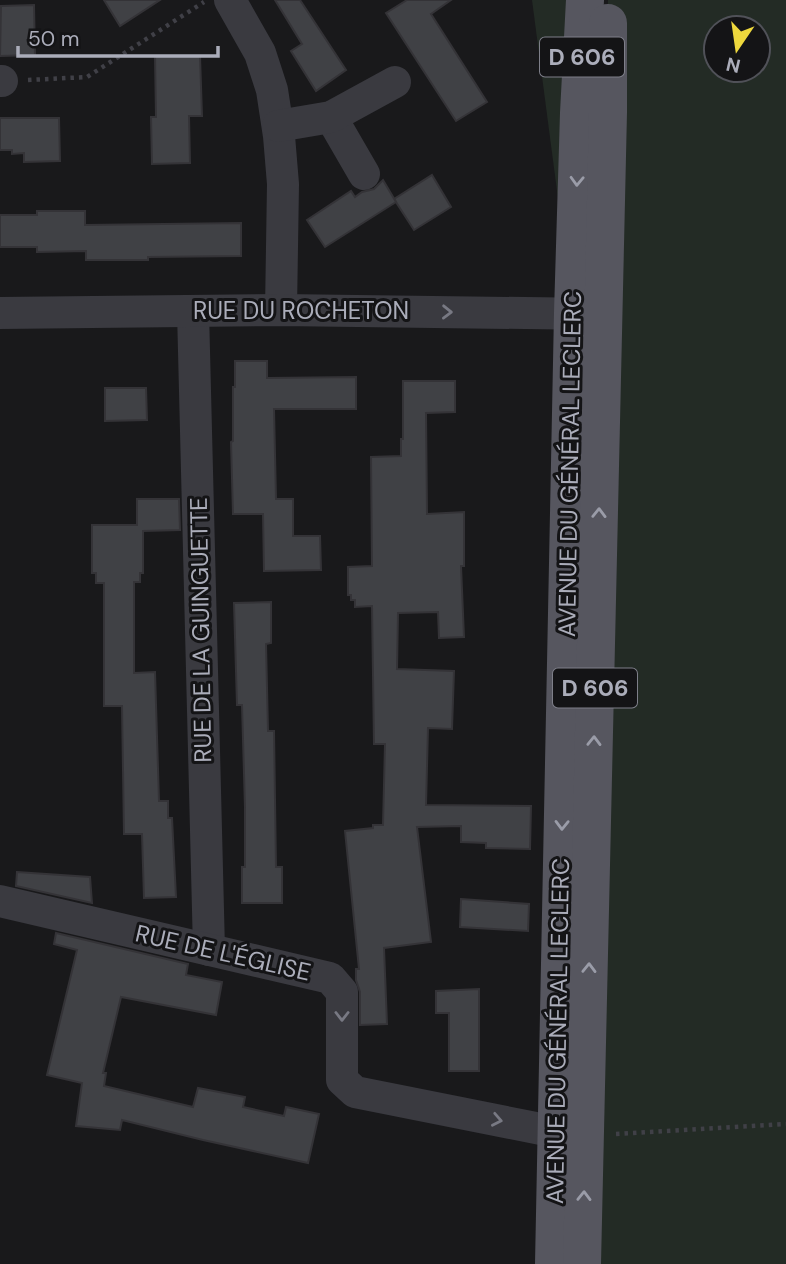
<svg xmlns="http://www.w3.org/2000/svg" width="786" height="1264" viewBox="0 0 786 1264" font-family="'DM Sans',sans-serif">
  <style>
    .green { fill: #232b25; fill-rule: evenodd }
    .building { fill: #404145; stroke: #343337; stroke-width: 2 }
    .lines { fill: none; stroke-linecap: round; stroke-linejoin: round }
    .path { stroke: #404047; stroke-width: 4.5; stroke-dasharray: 3.5 5; stroke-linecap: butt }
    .minor { stroke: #3a3a40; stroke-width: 32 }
    .major { stroke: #56565f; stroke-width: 38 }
    .oneway { stroke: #9a9ca8 }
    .oneway2 { stroke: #787983 }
    .labels { text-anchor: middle; stroke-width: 6; stroke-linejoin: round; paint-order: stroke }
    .shield { fill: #141416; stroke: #7e7f89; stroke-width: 2 }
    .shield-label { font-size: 23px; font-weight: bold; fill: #abadba }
    .street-label { font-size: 24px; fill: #abadba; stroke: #141416 }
  </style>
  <rect width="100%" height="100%" fill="#19191b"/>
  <g class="green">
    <polygon points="532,0 580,0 573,313"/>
    <path d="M 608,0 L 786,0 L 786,1264 L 582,1264 ZM 716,28 L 758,28 L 758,70 L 716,70 Z"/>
  </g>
  <g class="building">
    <polygon points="104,0 160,0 120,26"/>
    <polygon points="275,0 300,0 346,70 316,91 291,51 302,44"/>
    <polygon points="407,0 451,0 431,14 487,102 456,121 386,13"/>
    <polygon points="34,5 35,55 0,56 1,6"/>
    <polygon points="155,56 200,56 202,116 189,116 190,163 152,164 151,117 156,117"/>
    <polygon points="0,118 59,118 60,161 24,162 24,153 12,154 12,150 0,150"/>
    <polygon points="432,175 451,207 414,230 394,199"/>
    <polygon points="383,180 396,202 325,247 307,220 351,191 355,197 362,192 374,189"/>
    <polygon points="37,211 85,211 85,225 241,223 241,256 148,257 148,260 86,260 86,251 37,252 37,247 0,247 0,215 37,215"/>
    <polygon points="235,361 267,361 267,378 356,377 356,409 274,409 276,499 293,499 293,536 320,536 321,570 264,571 263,514 233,514 231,442 233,441 233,387 235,387"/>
    <polygon points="403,381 455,381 455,412 426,413 427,514 464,512 464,566 461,566 464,637 439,638 438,612 398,613 397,669 454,671 452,729 428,728 426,805 531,806 530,849 486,848 486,843 461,842 461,826 417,827 431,942 384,948 387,1024 360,1025 360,992 356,980 356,969 359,969 345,831 373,828 373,825 383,825 385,744 374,744 372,606 355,607 355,600 351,600 351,595 348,595 348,567 372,566 371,457 401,456 401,439 403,439"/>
    <polygon points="105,388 146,388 147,420 105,421"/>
    <polygon points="137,499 179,499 180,530 143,531 143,573 140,573 140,582 134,582 134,673 155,672 159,801 168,801 168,818 172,818 176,897 144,898 142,834 124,834 122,706 104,706 104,583 96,583 96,573 92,573 92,525 137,525"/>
    <polygon points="271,602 271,643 266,644 268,731 274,731 276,867 282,867 282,903 242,903 242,867 245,867 245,808 242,705 237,705 234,603"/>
    <polygon points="17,872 90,877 92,903 16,886"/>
    <polygon points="461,899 529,904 528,931 460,927"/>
    <polygon points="56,933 188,964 186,975 222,982 216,1015 121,997 103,1073 106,1073 104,1086 193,1107 198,1088 245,1097 243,1107 284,1116 286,1107 319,1114 308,1163 203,1140 122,1120 120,1130 76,1126 82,1083 47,1075 77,950 54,944"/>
    <polygon points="479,989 479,1071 449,1071 449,1013 436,1013 436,991"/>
  </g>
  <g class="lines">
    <g class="path">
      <polyline points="28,80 87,77 204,2"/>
      <polyline points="616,1134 786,1124"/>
    </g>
    <g class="minor">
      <polyline points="230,0 260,53 272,90 279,136 283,184 281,310"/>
      <polyline points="0,81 2,81"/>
      <polyline points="331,117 364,174"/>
      <polyline points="278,126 331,117 395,82"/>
      <polyline points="193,311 209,950"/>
      <polyline points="0,313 281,310 597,314"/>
      <polyline points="0,901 330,978 342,992 342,1080 355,1092 556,1132"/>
    </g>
    <g class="major">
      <polyline points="554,1264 573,313 579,113 585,0"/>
      <polyline points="582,1264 608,112 608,23"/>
    </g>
  </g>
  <defs><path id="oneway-chevron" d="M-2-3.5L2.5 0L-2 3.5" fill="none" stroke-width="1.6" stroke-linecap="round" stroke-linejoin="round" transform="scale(1.75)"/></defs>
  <g class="oneway">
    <use href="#oneway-chevron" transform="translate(577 181) rotate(92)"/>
    <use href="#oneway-chevron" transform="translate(599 513) rotate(-89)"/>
    <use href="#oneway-chevron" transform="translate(594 741) rotate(-89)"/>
    <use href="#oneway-chevron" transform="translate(562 825) rotate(91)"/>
    <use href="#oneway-chevron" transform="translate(589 968) rotate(-89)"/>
    <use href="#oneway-chevron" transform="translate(584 1196) rotate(-89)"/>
  </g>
  <g class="oneway2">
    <use href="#oneway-chevron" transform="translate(447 312) rotate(1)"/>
    <use href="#oneway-chevron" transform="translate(342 1016) rotate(90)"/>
    <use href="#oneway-chevron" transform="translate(497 1120) rotate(11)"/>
  </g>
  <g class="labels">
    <g class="shield">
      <rect x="540" y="37.5" width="84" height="39" rx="5"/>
      <rect x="553" y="668.5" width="84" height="39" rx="5"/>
    </g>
    <g class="shield-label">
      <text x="582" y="65">D 606</text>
      <text x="595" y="696">D 606</text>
    </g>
    <g class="street-label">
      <text x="301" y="319">RUE DU ROCHETON</text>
      <text transform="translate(570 464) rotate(-89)" y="8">AVENUE DU GÉNÉRAL LECLERC</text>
      <text transform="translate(201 630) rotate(-91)" y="8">RUE DE LA GUINGUETTE</text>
      <text transform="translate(223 953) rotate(13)" y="8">RUE DE L'ÉGLISE</text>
      <text transform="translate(558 1031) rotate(-89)" y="8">AVENUE DU GÉNÉRAL LECLERC</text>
    </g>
  </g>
  <g transform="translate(737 49) rotate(193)"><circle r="33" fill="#141416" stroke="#505158" stroke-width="2"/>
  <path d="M0-5L12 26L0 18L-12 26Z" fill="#eed83d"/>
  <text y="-10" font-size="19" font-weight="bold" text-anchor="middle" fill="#abadba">N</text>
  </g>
  <path d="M18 46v10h200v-10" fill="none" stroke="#abadba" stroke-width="3.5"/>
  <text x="28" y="46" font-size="21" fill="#abadba" stroke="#141416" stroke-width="5" paint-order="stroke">50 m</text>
</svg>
